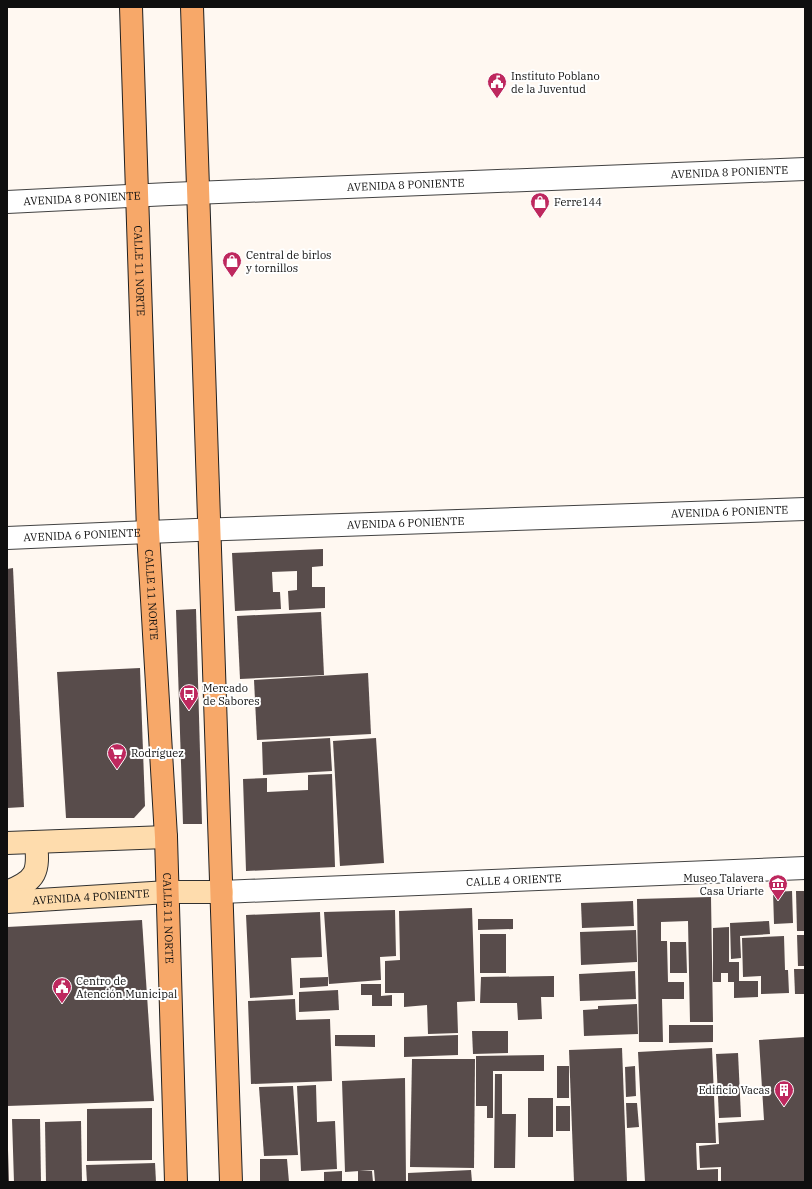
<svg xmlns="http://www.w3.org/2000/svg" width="812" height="1189" viewBox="0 0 812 1189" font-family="'IBM Plex Serif',serif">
	<rect width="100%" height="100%" fill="#fff8f1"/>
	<g fill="#584c4b">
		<polygon points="323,549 323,566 312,567 312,587 325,587 325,608 289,610 288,591 297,590 297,571 272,572 273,592 280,592 281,609 235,611 232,553"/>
		<polygon points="13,568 24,807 7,808 7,569"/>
		<polygon points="196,609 202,824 183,824 176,610"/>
		<polygon points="321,612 324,675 240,679 237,616"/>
		<polygon points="140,668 145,806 134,818 66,818 57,672"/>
		<polygon points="368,673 371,734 257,740 254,680"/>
		<polygon points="330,738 332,771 263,775 262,742"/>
		<polygon points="376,738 384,863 340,866 333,741"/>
		<polygon points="332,774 335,867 246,871 243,779 267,778 267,792 308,790 308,775"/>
		<polygon points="792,891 793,923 774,924 773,892"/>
		<polygon points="796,891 805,891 805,931 797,931"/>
		<polygon points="711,897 713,1022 690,1022 688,921 661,922 661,941 667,941 668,982 684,982 684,999 662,999 663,1042 639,1042 637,899"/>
		<polygon points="633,901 634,926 582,928 581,903"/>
		<polygon points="472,908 475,1001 457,1002 458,1033 428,1034 427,1005 404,1007 404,993 385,993 385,961 400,960 399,911"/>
		<polygon points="395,910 396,956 380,957 381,980 329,984 324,912"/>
		<polygon points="320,912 322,957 291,958 293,995 250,998 246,915"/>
		<polygon points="478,919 513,919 513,929 478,930"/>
		<polygon points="142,920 154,1101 7,1106 7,927"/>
		<polygon points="769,921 770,934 740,936 741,958 731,959 730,923"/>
		<polygon points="729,927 729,962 739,962 739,981 758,981 758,997 734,998 734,982 728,982 728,973 721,973 721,982 713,982 713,928"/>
		<polygon points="636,930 637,962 581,965 580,932"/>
		<rect x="480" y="934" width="26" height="39"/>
		<polygon points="797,935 805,935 805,966 798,966"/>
		<polygon points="784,936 785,970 788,970 789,993 761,994 761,976 743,977 742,938"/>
		<polygon points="670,942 686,942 687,973 670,973"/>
		<polygon points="794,969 805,969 805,994 795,994"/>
		<polygon points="635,971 636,999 580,1001 579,974"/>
		<polygon points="554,976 554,997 541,997 542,1019 518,1020 517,1003 480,1003 481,977"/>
		<polygon points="328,977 328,986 300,988 300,978"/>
		<polygon points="361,984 381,984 381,996 392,995 392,1006 372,1006 372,995 361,995"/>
		<polygon points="338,990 339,1010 299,1012 299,992"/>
		<polygon points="295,999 296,1020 330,1019 332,1081 251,1084 248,1001"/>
		<polygon points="637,1004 638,1034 584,1036 583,1010 598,1009 598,1006"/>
		<polygon points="669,1025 713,1025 713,1042 669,1043"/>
		<polygon points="472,1031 508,1031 508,1053 473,1054"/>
		<polygon points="335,1035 375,1035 375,1047 335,1046"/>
		<polygon points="458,1035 458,1055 404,1057 404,1037"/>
		<polygon points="805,1037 805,1182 721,1182 721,1167 700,1168 699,1146 719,1144 718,1123 764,1120 759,1040"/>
		<polygon points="622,1048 627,1182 574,1182 569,1050"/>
		<polygon points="712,1048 716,1143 696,1143 697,1170 718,1169 718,1182 645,1182 638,1052"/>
		<polygon points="738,1053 741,1117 719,1118 716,1054"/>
		<polygon points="544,1055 544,1071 493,1071 493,1118 487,1118 487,1106 476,1106 476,1056"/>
		<polygon points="412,1059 475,1059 474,1168 410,1167"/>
		<rect x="557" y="1066" width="12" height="32"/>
		<polygon points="635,1066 636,1096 626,1097 625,1067"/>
		<polygon points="495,1074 502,1074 502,1114 516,1114 515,1168 494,1168"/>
		<polygon points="405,1078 406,1182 375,1182 374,1170 345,1172 342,1081"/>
		<polygon points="316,1085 317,1122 335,1121 337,1169 301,1171 297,1086"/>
		<polygon points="293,1086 298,1155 264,1156 259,1087"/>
		<rect x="528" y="1098" width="25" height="39"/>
		<polygon points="626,1103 637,1103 639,1127 627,1128"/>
		<rect x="556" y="1106" width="14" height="25"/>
		<polygon points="152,1108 152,1160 87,1161 87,1109"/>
		<polygon points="12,1119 40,1119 41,1182 14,1182"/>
		<polygon points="81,1121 82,1182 46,1182 45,1122"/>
		<polygon points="7,1149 8,1149 9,1182 7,1182"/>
		<polygon points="260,1159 287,1159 289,1182 260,1182"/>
		<polygon points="155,1163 156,1182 87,1182 86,1165"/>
		<polygon points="471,1170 472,1182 408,1182 408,1173"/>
		<polygon points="342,1171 342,1182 324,1182 324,1172"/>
		<polygon points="358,1171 372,1171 373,1182 358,1182"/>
	</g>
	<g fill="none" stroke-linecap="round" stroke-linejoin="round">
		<g stroke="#424242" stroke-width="24">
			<g id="minor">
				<path id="s1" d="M7 202 169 194 805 169"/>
				<path id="s2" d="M7 538 196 530 805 509"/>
				<path id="s3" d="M222 892 805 868"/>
			</g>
		</g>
		<g stroke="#313131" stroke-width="24">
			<g id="secondary">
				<polyline points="7,843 166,837"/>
				<path d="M7 892C37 880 39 872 36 842"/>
				<path id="s4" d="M7 902 168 892H222"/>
			</g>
		</g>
		<g stroke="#202020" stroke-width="24">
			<g id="primary">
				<path id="s5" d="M131 7 148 532 166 837 176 1182"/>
				<polyline points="192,7 231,1182"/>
			</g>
		</g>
		<use href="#minor" stroke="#fff" stroke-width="22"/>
		<use href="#secondary" stroke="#fedcad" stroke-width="22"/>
		<use href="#primary" stroke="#f7a869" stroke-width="22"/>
	</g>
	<defs>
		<g id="civic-pin" transform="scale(1)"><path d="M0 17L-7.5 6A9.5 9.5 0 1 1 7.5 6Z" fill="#be285e" stroke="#fff"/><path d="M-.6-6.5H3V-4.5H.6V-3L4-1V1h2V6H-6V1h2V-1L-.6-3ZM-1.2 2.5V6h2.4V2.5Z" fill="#fff"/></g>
		<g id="shop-pin" transform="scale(1)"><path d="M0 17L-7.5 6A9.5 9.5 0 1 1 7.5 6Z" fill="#be285e" stroke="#fff"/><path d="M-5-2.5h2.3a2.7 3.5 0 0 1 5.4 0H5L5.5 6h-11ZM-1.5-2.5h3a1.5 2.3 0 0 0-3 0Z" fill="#fff"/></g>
		<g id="bus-pin" transform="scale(1)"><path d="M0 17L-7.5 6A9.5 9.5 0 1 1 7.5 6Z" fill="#be285e" stroke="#fff"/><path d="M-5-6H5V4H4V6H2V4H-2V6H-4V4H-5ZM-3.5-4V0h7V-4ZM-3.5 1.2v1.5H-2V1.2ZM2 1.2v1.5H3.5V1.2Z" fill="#fff"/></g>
		<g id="supermarket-pin" transform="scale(1)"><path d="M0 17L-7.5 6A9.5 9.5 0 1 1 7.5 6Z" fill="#be285e" stroke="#fff"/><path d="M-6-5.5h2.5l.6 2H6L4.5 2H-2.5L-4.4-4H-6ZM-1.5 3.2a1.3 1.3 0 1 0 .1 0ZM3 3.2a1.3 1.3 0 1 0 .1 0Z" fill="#fff"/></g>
		<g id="museum-pin" transform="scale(1)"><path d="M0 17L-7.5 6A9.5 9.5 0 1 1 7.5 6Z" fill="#be285e" stroke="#fff"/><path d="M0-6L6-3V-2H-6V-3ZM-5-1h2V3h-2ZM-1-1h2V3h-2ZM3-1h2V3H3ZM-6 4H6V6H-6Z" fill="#fff"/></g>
		<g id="building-pin" transform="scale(1)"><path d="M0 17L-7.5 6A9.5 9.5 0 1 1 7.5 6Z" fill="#be285e" stroke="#fff"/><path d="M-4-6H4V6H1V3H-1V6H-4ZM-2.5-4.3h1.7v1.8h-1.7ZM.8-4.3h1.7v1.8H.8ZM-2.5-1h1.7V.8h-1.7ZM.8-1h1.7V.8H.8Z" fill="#fff"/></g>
	</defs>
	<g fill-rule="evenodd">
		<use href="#civic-pin" x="497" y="82"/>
		<use href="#shop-pin" x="540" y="202"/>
		<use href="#shop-pin" x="232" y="261"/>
		<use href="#bus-pin" x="189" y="694"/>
		<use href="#supermarket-pin" x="117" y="753"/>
		<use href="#museum-pin" x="778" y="884"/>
		<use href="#civic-pin" x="62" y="987"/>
		<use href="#building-pin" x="784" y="1090"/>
	</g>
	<g text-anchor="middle" stroke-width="4" stroke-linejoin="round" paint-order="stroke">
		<g font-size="11" fill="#0f0f0f" stroke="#fff" text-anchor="start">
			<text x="511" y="80">Instituto Poblano<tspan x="511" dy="13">de la Juventud</tspan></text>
			<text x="554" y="206">Ferre144</text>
			<text x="246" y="259">Central de birlos<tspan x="246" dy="13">y tornillos</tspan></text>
			<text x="203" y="692">Mercado<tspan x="203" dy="13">de Sabores</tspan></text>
			<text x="131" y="757">Rodríguez</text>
			<text x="764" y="882" text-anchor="end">Museo Talavera<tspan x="764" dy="13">Casa Uriarte</tspan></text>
			<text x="76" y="985">Centro de<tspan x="76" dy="13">Atención Municipal</tspan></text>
			<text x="770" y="1094" text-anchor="end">Edificio Vacas</text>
		</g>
		<g font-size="11" fill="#0f0f0f" stroke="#fff">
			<text dy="4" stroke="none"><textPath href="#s1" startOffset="723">AVENIDA 8 PONIENTE</textPath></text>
			<text dy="4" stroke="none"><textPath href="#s1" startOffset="399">AVENIDA 8 PONIENTE</textPath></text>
			<text dy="4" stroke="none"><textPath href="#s1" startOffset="75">AVENIDA 8 PONIENTE</textPath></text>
			<text dy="4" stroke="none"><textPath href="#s5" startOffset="264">CALLE 11 NORTE</textPath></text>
			<text dy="4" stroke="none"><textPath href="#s2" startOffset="723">AVENIDA 6 PONIENTE</textPath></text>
			<text dy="4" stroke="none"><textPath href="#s2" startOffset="399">AVENIDA 6 PONIENTE</textPath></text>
			<text dy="4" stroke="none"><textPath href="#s2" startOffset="75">AVENIDA 6 PONIENTE</textPath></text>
			<text dy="4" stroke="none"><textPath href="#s5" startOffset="588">CALLE 11 NORTE</textPath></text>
			<text dy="4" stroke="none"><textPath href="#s3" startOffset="292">CALLE 4 ORIENTE</textPath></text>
			<text dy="4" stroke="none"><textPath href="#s4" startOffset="84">AVENIDA 4 PONIENTE</textPath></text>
			<text dy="4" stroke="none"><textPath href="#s5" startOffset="912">CALLE 11 NORTE</textPath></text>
		</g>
	</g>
	<rect width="812" height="1189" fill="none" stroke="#0f0f0f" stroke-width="16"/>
</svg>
